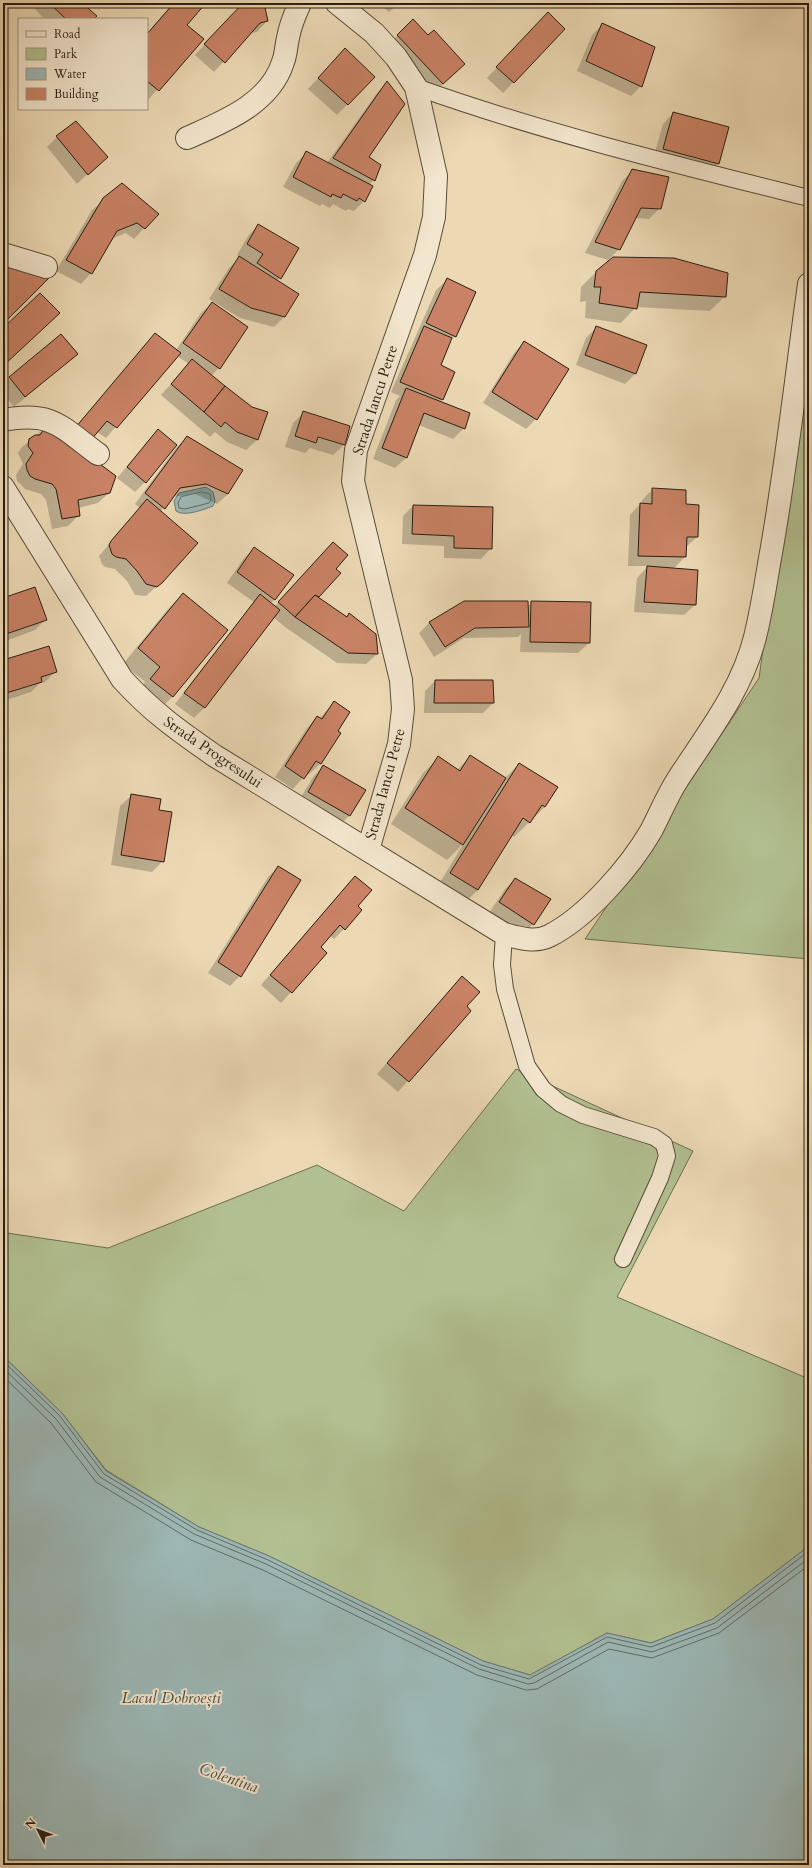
<svg xmlns="http://www.w3.org/2000/svg" width="812" height="1868" viewBox="0 0 812 1868" font-family="Cardo,serif">
	<rect width="100%" height="100%" fill="#ecd9b4"/>
	<filter id="stains"><feTurbulence type="fractalNoise" baseFrequency=".005" numOctaves="4"/><feColorMatrix values="0 0 0 0 .2 0 0 0 0 .09 0 0 0 0 .02 0 0 0 .5 -.17"/></filter>
	<radialGradient id="worn" r=".72"><stop offset=".6" stop-color="#630" stop-opacity="0"/><stop offset="1" stop-color="#630" stop-opacity=".3"/></radialGradient>
	<g fill="#b2c091" stroke="#6d6f52">
		<polygon points="809,322 809,959 585,939 759,678"/>
		<polygon points="516,1069 693,1151 617,1297 809,1379 809,1546 713,1619 651,1643 607,1633 530,1675 483,1661 269,1556 199,1527 106,1470 62,1413 3,1356 3,1227 7,1233 108,1248 317,1165 404,1211"/>
	</g>
	<g fill="#9cb8b6" stroke="#6e7a74">
		<path d="M206 487 213 492 215 501 213 506C203 510 184 517 176 511L174 501 179 493Z"/>
		<polygon points="3,1356 62,1413 106,1471 199,1527 269,1556 483,1661 530,1675 607,1633 651,1643 713,1619 809,1546 809,1865 3,1865"/>
	</g>
	<g fill="#0003">
		<polygon points="3,3 12,3 3,10"/>
		<polygon points="30,3 82,3 95,16 93,19 44,19"/>
		<polygon points="173,3 205,3 186,25 203,39 147,101 147,33"/>
		<polygon points="244,3 263,3 267,21 257,32 250,33 214,72 195,55"/>
		<polygon points="377,3 399,3 389,12"/>
		<polygon points="413,20 428,36 454,74 432,94 387,46"/>
		<polygon points="537,24 564,29 503,93 487,78"/>
		<polygon points="602,25 641,86 631,96 577,71 592,35"/>
		<polygon points="345,49 374,77 337,115 308,89"/>
		<polygon points="387,83 367,158 380,165 374,180 369,185 364,201 354,211 348,209 346,211 333,204 330,208 322,204 320,206 283,187 296,163 306,153 327,163 377,93"/>
		<polygon points="673,113 718,164 707,174 653,159 663,124"/>
		<polygon points="57,137 106,157 77,184 47,147"/>
		<polygon points="633,170 660,208 649,219 635,218 619,249 608,260 585,253 622,181"/>
		<polygon points="122,185 144,228 134,239 126,233 111,239 91,273 81,284 56,271 92,210"/>
		<polygon points="258,225 280,278 277,281 284,317 274,327 240,318 209,299 229,268 240,257 237,255 248,236"/>
		<polygon points="597,271 725,296 710,311 636,307 621,323 585,318 586,301 580,302 581,287"/>
		<polygon points="447,280 455,336 449,342 439,366 442,399 440,402 464,428 453,439 419,425 406,458 395,468 373,459 396,400 400,396 391,392 436,290"/>
		<polygon points="212,303 219,368 211,376 252,408 267,412 257,440 246,450 227,442 215,432 210,437 161,395 189,364 177,356 106,438 97,432 80,450 109,493 98,503 78,508 79,515 68,526 52,529 46,500 41,494 25,489 17,481 16,475 23,464 18,453 21,448 47,426 65,439 155,335 176,350 201,313"/>
		<polygon points="597,327 635,374 625,384 576,365 586,338"/>
		<polygon points="61,335 77,354 14,407 3,393 3,384"/>
		<polygon points="524,342 536,419 526,429 483,403 514,353"/>
		<polygon points="303,413 349,426 344,445 333,455 310,448 305,453 285,447 293,423"/>
		<polygon points="158,430 145,482 135,492 117,478"/>
		<polygon points="187,438 228,494 217,504 195,494 172,497 160,512 161,582 146,596 135,595 127,581 115,569 105,567 102,564 99,556 140,508 135,504 176,448"/>
		<polygon points="653,489 697,537 686,547 685,557 673,569 697,571 695,605 684,615 634,612 637,578 648,566 628,566 630,515 640,504 642,504 642,500"/>
		<polygon points="413,506 491,548 481,559 444,558 444,546 402,544 403,516"/>
		<polygon points="333,543 334,569 339,573 318,597 346,618 375,634 377,654 366,664 337,663 285,627 273,617 204,708 194,718 175,704 254,602 227,583 244,558 255,548 275,599 270,604 274,607"/>
		<polygon points="183,594 227,630 172,697 157,712 136,695 145,682 123,664 168,609"/>
		<polygon points="3,599 45,620 35,630 3,642"/>
		<polygon points="465,602 527,607 532,602 589,643 578,653 520,652 521,634 518,637 464,638 434,657 419,633 429,623"/>
		<polygon points="3,662 56,671 45,682 39,684 31,692 3,701"/>
		<polygon points="435,681 493,703 483,713 424,713 425,691"/>
		<polygon points="334,703 337,731 340,733 320,764 309,774 307,773 293,789 275,777 307,728 317,717 319,719"/>
		<polygon points="470,757 504,779 519,764 545,807 514,837 511,835 478,890 462,905 436,889 464,843 447,860 391,824 423,773 438,758 457,770"/>
		<polygon points="324,766 350,815 339,826 298,802 313,777"/>
		<polygon points="131,796 158,811 163,861 152,872 111,865 120,806"/>
		<polygon points="278,867 240,976 230,986 208,973 268,877"/>
		<polygon points="515,879 533,924 523,935 489,913 505,889"/>
		<polygon points="345,888 356,907 344,929 334,939 329,935 319,947 291,992 281,1003 261,985"/>
		<polygon points="452,988 470,1011 398,1092 377,1074"/>
	</g>
	<g fill="none" stroke-linecap="round" stroke-linejoin="round">
		<g stroke="#626b64" stroke-width="1">
			<polygon points="202,492 210,494 211,500 209,503 185,509 179,508 178,503 181,497"/>
			<polyline points="3,1361 59,1415 104,1474 197,1530 268,1560 481,1665 529,1679 607,1637 651,1647 715,1623 809,1551"/>
			<polyline points="3,1368 56,1419 100,1477 194,1534 266,1564 479,1669 528,1684 534,1683 608,1642 652,1652 717,1628 809,1558"/>
			<polyline points="3,1376 51,1423 96,1482 191,1540 263,1570 477,1675 526,1690 537,1689 609,1649 652,1658 719,1633 809,1565"/>
		</g>
	</g>
	<g fill="#c98265" stroke="#281e12">
		<polygon points="49,3 82,3 97,16 94,19 66,19"/>
		<polygon points="174,3 206,3 187,25 204,39 159,91 147,81 147,34"/>
		<polygon points="243,3 264,3 268,21 260,23 225,63 204,44"/>
		<polygon points="548,12 565,29 514,83 496,67"/>
		<polygon points="413,19 428,35 434,30 465,64 443,84 397,35"/>
		<polygon points="602,23 655,47 642,87 586,61"/>
		<polygon points="345,48 375,77 348,105 318,78"/>
		<polygon points="387,81 405,104 369,157 381,165 375,181 333,158"/>
		<polygon points="673,112 729,127 719,164 663,149"/>
		<polygon points="76,121 108,157 88,175 56,136"/>
		<polygon points="306,151 373,186 365,202 359,198 357,201 343,194 341,198 332,194 331,197 293,177"/>
		<polygon points="632,169 669,177 661,209 641,208 620,250 595,242"/>
		<polygon points="122,183 159,214 145,229 137,223 117,231 92,274 66,260 103,198"/>
		<polygon points="258,224 299,248 281,279 257,263 263,254 247,244"/>
		<polygon points="239,256 299,294 285,317 251,308 219,289"/>
		<polygon points="613,257 674,258 728,273 726,297 640,292 637,309 599,303 601,287 594,287 596,271"/>
		<polygon points="3,262 50,277 3,324"/>
		<polygon points="447,278 476,292 456,337 426,323"/>
		<polygon points="40,293 60,313 3,366 3,328"/>
		<polygon points="212,302 248,327 220,369 183,343"/>
		<polygon points="424,326 452,338 441,365 455,372 443,400 400,382"/>
		<polygon points="596,326 647,345 636,374 585,355"/>
		<polygon points="155,333 181,353 117,428 107,421 91,440 75,428"/>
		<polygon points="61,334 78,354 25,397 9,377"/>
		<polygon points="524,341 569,369 537,420 492,392"/>
		<polygon points="192,359 225,386 204,412 171,384"/>
		<polygon points="225,386 252,407 268,412 258,440 237,432 225,422 221,427 204,412"/>
		<polygon points="406,388 470,413 465,429 424,413 407,458 382,448"/>
		<polygon points="303,411 350,426 345,445 318,437 316,443 295,436"/>
		<polygon points="47,425 116,476 110,493 78,500 80,516 62,519 56,489 52,484 35,479 30,476 27,470 26,464 33,453 28,446 29,439 35,435 40,435"/>
		<polygon points="158,429 177,445 146,483 127,467"/>
		<polygon points="187,436 243,470 228,494 206,484 180,488 165,509 145,493"/>
		<polygon points="652,488 686,490 686,504 699,505 698,537 687,537 686,557 638,556 640,503 652,504"/>
		<polygon points="147,499 198,543 162,583 157,587 146,584 137,571 126,559 116,557 112,554 109,545 111,541"/>
		<polygon points="413,505 493,507 492,549 454,548 454,536 412,534"/>
		<polygon points="333,542 348,555 336,569 341,573 319,597 315,595 295,617 278,602"/>
		<polygon points="254,547 294,575 275,600 237,572"/>
		<polygon points="647,566 698,570 696,605 644,602"/>
		<polygon points="35,587 47,620 3,635 3,598"/>
		<polygon points="183,593 228,630 173,697 150,679 160,667 138,648"/>
		<polygon points="260,594 280,610 205,708 184,693"/>
		<polygon points="315,595 347,617 349,613 376,634 378,654 348,653 295,617"/>
		<polygon points="464,601 528,601 529,627 475,628 445,647 429,622"/>
		<polygon points="531,601 591,602 590,643 530,642"/>
		<polygon points="49,646 57,672 41,677 42,682 3,694 3,660"/>
		<polygon points="435,680 493,680 494,703 434,703"/>
		<polygon points="334,701 350,712 338,731 341,733 321,764 316,761 304,779 285,766 317,716 322,719"/>
		<polygon points="470,755 506,778 463,845 405,808 438,756 460,771"/>
		<polygon points="519,763 558,787 545,807 542,805 530,823 523,818 478,890 450,873"/>
		<polygon points="323,765 366,790 350,816 308,792"/>
		<polygon points="131,794 161,799 159,810 172,812 164,862 121,855"/>
		<polygon points="278,866 301,880 241,977 218,962"/>
		<polygon points="355,876 372,890 358,906 362,910 345,930 340,925 321,947 327,953 292,993 270,975"/>
		<polygon points="515,878 551,899 534,925 499,902"/>
		<polygon points="462,976 480,992 467,1006 471,1011 409,1082 387,1063"/>
	</g>
	<g fill="none" stroke-linecap="round" stroke-linejoin="round">
		<g stroke="#594d3a" stroke-width="18">
			<g id="lane">
				<path d="M416 87C545 133 677 165 809 198"/>
				<polyline points="504,934 502,965 505,989 527,1066 543,1089 561,1104 583,1115 654,1137 664,1144 667,1156 660,1178 623,1259"/>
			</g>
		</g>
		<g stroke="#594d3a" stroke-width="24">
			<g id="street">
				<polyline points="337,3 374,33 396,57 416,87 436,176 434,217 425,255 356,450 353,481 401,680 403,709 399,744 368,850"/>
				<path d="M187 138C223 122 270 104 283 62 286 55 286 46 288 38 290 26 295 14 300 3"/>
				<polyline points="3,254 46,267"/>
				<path d="M3 420C52 411 60 426 98 454"/>
				<path d="M3 487 122 679C152 712 179 731 215 756L504 934C519 938 535 943 549 936 587 917 630 867 651 831 660 814 667 796 678 779 707 734 742 690 755 637 761 613 765 588 769 564 786 471 796 377 809 284"/>
			</g>
		</g>
		<use href="#lane" stroke="#f3e6ce" stroke-width="16"/>
		<use href="#street" stroke="#f3e6ce" stroke-width="22"/>
	</g>
	<g text-anchor="middle" stroke-width="4" stroke-linejoin="round" paint-order="stroke">
		<g font-size="15" fill="#281e12" stroke="#f3e6ce">
			<text transform="translate(375 400) rotate(-72)" y="5">Strada Iancu Petre</text>
			<text transform="translate(213 752) rotate(34)" y="5">Strada Progresului</text>
			<text transform="translate(385 784) rotate(-75)" y="5">Strada Iancu Petre</text>
		</g>
		<g font-size="16" font-style="italic" fill="#4b4c43" stroke="#f3e6ce">
			<text x="171" y="1703">Lacul Dobroești</text>
			<text transform="translate(229 1777) rotate(19)" y="6">Colentina</text>
		</g>
	</g>
	<rect width="812" height="1868" fill="none" stroke="#ecd9b4" stroke-width="16"/>
	<rect x="4" y="4" width="804" height="1860" fill="none" stroke="#281e12" stroke-width="2"/>
	<rect x="8" y="8" width="796" height="1852" fill="none" stroke="#281e12"/>
	<rect x="18" y="18" width="130" height="92" fill="#f3e6ce" stroke="#a29683"/>
	<rect x="26" y="31" width="20" height="6" fill="#f3e6ce" stroke="#a29683"/>
	<text x="54" y="38" font-size="12" fill="#281e12">Road</text>
	<rect x="26" y="48" width="20" height="12" fill="#b2c091" stroke="#a29683"/>
	<text x="54" y="58" font-size="12" fill="#281e12">Park</text>
	<rect x="26" y="68" width="20" height="12" fill="#9cb8b6" stroke="#a29683"/>
	<text x="54" y="78" font-size="12" fill="#281e12">Water</text>
	<rect x="26" y="88" width="20" height="12" fill="#c98265" stroke="#a29683"/>
	<text x="54" y="98" font-size="12" fill="#281e12">Building</text>
	<g transform="translate(38 1830) rotate(312)" stroke="#f3e6ce" stroke-width="3" paint-order="stroke">
	<path d="M0-3L7 15L0 10L-7 15Z" fill="#281e12"/>
	<text y="-6" font-size="11" font-weight="bold" text-anchor="middle" fill="#281e12">N</text>
	</g>
	<rect width="100%" height="100%" filter="url(#stains)"/>
	<rect width="100%" height="100%" fill="url(#worn)"/>
</svg>
